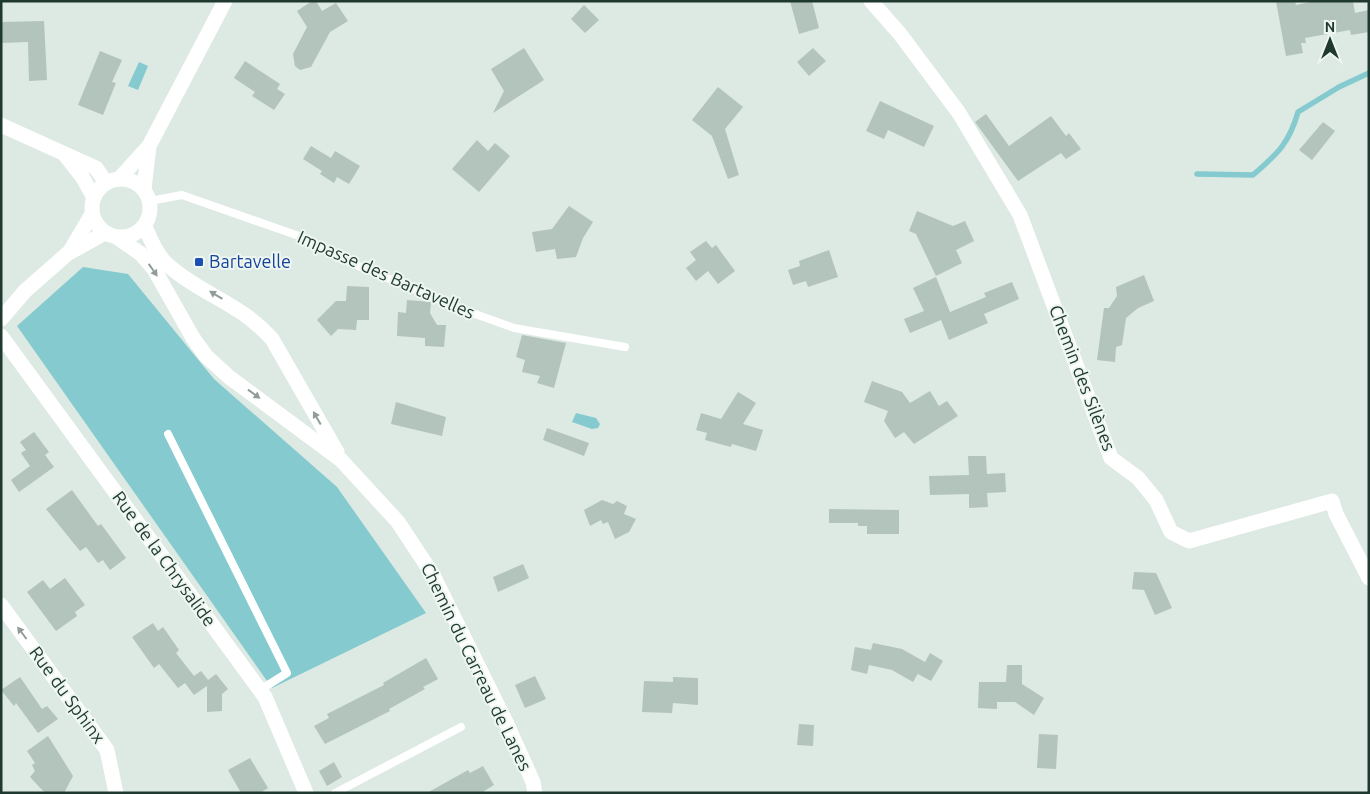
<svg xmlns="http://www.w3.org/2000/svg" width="1370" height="794" viewBox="0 0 1370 794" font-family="Ubuntu,sans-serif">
	<rect width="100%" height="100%" fill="#dde9e3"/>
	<g fill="#84cacf">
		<polygon points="139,62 148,66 138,90 128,86"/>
		<polygon points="83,267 128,274 214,379 337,487 426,613 272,688 17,326"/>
		<polygon points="576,413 596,418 600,424 598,428 592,429 572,422"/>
	</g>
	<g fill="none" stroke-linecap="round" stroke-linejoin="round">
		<path stroke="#84cacf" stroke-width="5.5" d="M1197 174 1253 175C1277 154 1289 144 1298 112L1339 87 1369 73"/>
	</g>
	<g fill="#b3c4bc">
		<polygon points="312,1 316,1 322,11 336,3 348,21 330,32 311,67 300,70 295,66 293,54 307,27 297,11"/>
		<polygon points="790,1 812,1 819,28 799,34"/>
		<polygon points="1276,1 1295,1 1296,5 1315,1 1353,1 1355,13 1369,10 1369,32 1351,35 1350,30 1305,38 1306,43 1301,43 1303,53 1286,56"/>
		<polygon points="584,5 599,20 585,33 571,19"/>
		<polygon points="44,21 47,80 29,81 28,42 1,43 1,22"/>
		<polygon points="524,48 544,80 493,113 504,91 491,69"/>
		<polygon points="813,48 826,61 809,76 797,62"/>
		<polygon points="100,51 122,60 112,82 116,83 103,115 78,105"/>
		<polygon points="245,61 280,84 277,89 285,94 274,110 252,96 255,92 234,78"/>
		<polygon points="718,87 743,107 725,129 739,175 728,179 712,136 692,120"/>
		<polygon points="880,101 934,126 924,147 888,130 884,139 866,131"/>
		<polygon points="986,114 1009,146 1051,116 1066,136 1069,133 1081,149 1066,159 1061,153 1018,181 975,122"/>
		<polygon points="1323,122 1335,131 1312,160 1299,150"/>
		<polygon points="477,140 488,151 495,143 510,156 479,192 452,169"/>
		<polygon points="311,146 331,158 335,151 360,166 349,184 337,177 334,183 320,174 322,171 303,159"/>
		<polygon points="569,206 593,222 583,238 576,257 557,259 555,249 536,252 532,232 552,229"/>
		<polygon points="917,211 953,226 965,221 974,241 956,250 962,263 936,276 916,234 909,231"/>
		<polygon points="706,241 712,248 716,245 735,271 718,284 708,271 696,281 686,268 696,260 690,252"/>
		<polygon points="829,250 838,277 808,287 806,281 793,285 788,270 800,266 799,261"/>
		<polygon points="1144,275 1154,301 1138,308 1126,318 1122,345 1116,347 1115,362 1097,360 1104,308 1109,308 1117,296 1116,287"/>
		<polygon points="936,277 950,312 986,297 984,293 1012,282 1019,299 984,314 988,323 949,340 941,320 910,333 904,319 924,311 913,288"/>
		<polygon points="347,286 369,287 369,320 357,320 356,330 338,329 331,336 317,320 336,301 346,301"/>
		<polygon points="407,300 431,302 430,313 437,325 446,325 444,347 425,346 425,338 397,336 398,312 406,313"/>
		<polygon points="522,335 566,343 554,388 537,383 540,376 522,372 525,360 516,357"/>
		<polygon points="872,381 902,392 910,403 930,391 939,406 947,401 958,416 914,444 904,432 895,438 884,421 888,411 864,402"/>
		<polygon points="738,392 756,403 743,424 763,430 756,451 732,444 731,447 705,440 707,433 696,430 701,413 721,419"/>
		<polygon points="396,402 446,417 442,436 391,424"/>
		<polygon points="547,428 589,443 584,456 543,440"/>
		<polygon points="34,432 49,452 45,455 54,467 19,492 11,480 30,466 21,453 26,450 20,442"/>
		<polygon points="968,456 986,456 987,474 1005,473 1006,492 987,493 988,507 969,508 969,494 930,495 929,476 969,475"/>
		<polygon points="72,490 98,526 101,524 126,558 110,570 103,560 98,563 86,547 80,551 46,509"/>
		<polygon points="602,500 613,504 617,501 627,506 624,514 636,519 629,532 615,539 608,522 603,524 601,520 590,526 584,510"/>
		<polygon points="829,509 899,510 899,534 867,534 867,526 858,526 858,523 829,523"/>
		<polygon points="523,564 529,578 498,592 493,577"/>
		<polygon points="1134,572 1156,573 1172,608 1155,615 1144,590 1132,589"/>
		<polygon points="65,578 85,605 75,612 77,616 56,631 27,592 43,580 50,589"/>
		<polygon points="153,623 158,631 163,627 179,650 176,653 194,676 201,671 208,680 216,674 228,689 222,694 222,711 207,712 207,686 194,695 185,683 178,688 159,664 154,668 132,637"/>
		<polygon points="873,643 902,649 925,662 930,653 943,661 931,681 918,674 920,670 913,682 892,670 869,665 867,674 851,670 855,647 871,650"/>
		<polygon points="426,658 438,679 423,687 425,689 389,709 390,711 325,744 314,726 329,718 327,714 384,685 383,683"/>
		<polygon points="1007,665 1022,665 1022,684 1044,698 1034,715 1015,702 997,702 997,709 978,708 979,682 1006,682"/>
		<polygon points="535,676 546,699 525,708 515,685"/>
		<polygon points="20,677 42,709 47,706 58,719 38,733 16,703 14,706 1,690"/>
		<polygon points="673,677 698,678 698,705 673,703 672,713 642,712 644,681 673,682"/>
		<polygon points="799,724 814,725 813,746 797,745"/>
		<polygon points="1039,734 1058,735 1056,769 1037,768"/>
		<polygon points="48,736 73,776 64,793 45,793 30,777 35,771 32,765 35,763 27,751"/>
		<polygon points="250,758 268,788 260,793 241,793 228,770"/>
		<polygon points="334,762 342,777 327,786 319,771"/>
		<polygon points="483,766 494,785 481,793 427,793 468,770 470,773"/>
	</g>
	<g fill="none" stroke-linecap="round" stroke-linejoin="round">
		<g stroke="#fff" stroke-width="8">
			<polyline points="150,201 182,195 299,236 351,263 464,310 514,328 625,347"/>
			<polyline points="168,434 287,673 260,690"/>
			<polyline points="335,793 461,727"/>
		</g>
		<g stroke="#fff" stroke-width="15">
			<polyline points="871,1 900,34 959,113 1020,215 1111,458 1138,478 1156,500 1171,532 1189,541 1332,501 1336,514 1369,578"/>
			<polyline points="1,125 96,168 106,183"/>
			<polyline points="65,155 83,178 94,198"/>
			<circle cx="121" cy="208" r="29"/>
			<polyline points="119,179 149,146 225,1"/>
			<polyline points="144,189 149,146"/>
			<path d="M145 227C151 240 157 256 169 266 202 295 240 303 272 339L337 452"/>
			<polyline points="118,238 141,254 154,269 193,338 206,356 229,377 341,460 398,522 433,575 506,722 533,782 535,793"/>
			<polyline points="70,251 92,214"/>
			<polyline points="1,319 25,291 67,254 105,233"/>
			<polyline points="1,336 265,697 306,793"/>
			<polyline points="1,605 107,750 116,793"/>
		</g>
	</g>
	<defs><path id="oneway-solid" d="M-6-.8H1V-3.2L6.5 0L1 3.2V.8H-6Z" transform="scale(1.25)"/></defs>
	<g fill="#8f9c98">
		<use href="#oneway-solid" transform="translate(153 270) rotate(55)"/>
		<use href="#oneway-solid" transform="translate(216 295) rotate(-149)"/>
		<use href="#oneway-solid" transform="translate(254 394) rotate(36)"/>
		<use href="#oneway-solid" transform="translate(317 418) rotate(-120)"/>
		<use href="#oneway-solid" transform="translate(22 633) rotate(-127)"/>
	</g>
	<rect fill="#1a4fb4" stroke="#eef6f1" stroke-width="2" x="194" y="257" width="10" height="10" rx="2.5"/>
	<g text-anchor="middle" stroke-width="4" stroke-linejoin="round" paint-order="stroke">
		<g font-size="18" fill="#164399" stroke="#eef6f1" text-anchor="start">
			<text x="209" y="268">Bartavelle</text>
		</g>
		<g font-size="18" fill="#1f3930" stroke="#eef6f1">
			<text transform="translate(386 275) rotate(24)" y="6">Impasse des Bartavelles</text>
			<text transform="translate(1082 378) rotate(69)" y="6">Chemin des Silènes</text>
			<text transform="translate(164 559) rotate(54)" y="6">Rue de la Chrysalide</text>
			<text transform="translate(476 667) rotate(64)" y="6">Chemin du Carreau de Lanes</text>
			<text transform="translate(67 695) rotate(54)" y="6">Rue du Sphinx</text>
		</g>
	</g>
	<rect width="1370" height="794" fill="none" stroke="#1f3930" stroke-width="5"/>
	<g transform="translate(1330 40)" stroke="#eef6f1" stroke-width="4" paint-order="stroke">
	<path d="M0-4L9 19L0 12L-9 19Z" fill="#1f3930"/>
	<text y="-8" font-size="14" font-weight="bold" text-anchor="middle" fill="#1f3930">N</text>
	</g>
</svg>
